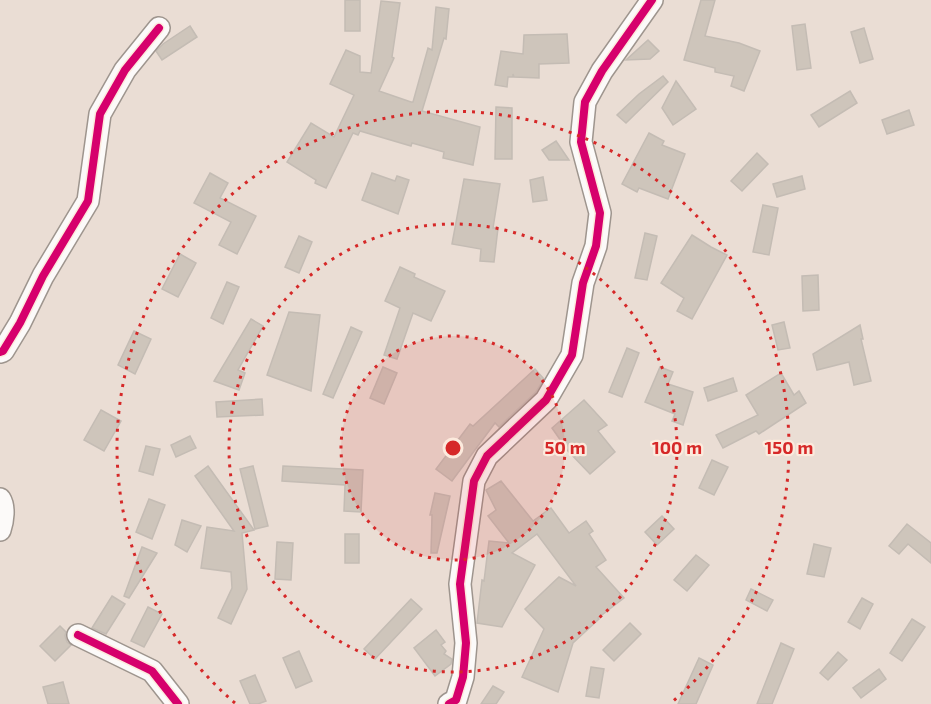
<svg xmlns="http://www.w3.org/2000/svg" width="931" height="704" viewBox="0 0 931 704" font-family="'Exo 2',sans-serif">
	<rect width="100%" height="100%" fill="#eaddd4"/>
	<g fill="#cec5bb" stroke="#c4bcb4" stroke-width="1.5">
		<rect x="345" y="0" width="15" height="31"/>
		<polygon points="701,0 715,0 705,36 739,43 760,51 744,91 731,86 734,76 715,72 715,68 684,60"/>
		<polygon points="381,1 400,3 392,57 394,58 379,91 411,102 413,102 428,48 432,50 436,7 449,9 446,39 444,38 422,111 480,127 473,165 443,158 444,152 412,143 411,146 360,131 358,135 353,133 326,188 315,183 316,180 287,162 311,123 334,137 354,95 330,84 346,50 360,56 360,72 371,73"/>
		<polygon points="805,24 811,68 797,70 792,26"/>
		<polygon points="190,26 197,37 162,60 156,51 163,44"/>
		<polygon points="864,28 873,59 860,63 851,32"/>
		<polygon points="567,34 569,63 539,64 539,78 514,77 513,74 513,77 508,77 507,87 495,85 501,51 523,54 524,35"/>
		<polygon points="648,40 659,51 650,59 626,60"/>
		<polygon points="663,76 668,82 626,123 617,115 639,94"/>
		<polygon points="676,81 696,109 673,125 662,108"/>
		<polygon points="850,91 857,103 819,127 811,115"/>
		<polygon points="496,107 512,108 512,159 495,159"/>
		<polygon points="909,110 914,125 887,134 882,120"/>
		<polygon points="649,133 664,141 662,145 685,154 668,199 639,188 637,192 622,184"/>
		<polygon points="556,141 569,160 549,160 542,150"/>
		<polygon points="757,153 768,164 742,191 731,181"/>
		<polygon points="210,173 228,183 220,198 256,216 237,254 219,245 231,222 194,203"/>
		<polygon points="372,173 395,181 397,176 409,180 398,214 362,200"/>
		<polygon points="802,176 805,189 777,197 773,184"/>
		<polygon points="543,177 547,200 533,202 530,180"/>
		<polygon points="464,179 500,184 493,228 498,228 494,262 480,261 481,249 452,244"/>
		<polygon points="763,205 778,208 769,255 753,252"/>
		<polygon points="645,233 657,236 647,280 635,278"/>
		<polygon points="692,235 711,247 727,255 692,319 677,311 684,298 661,283"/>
		<polygon points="299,236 312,242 299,273 285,267"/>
		<polygon points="180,254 196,263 178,297 162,289"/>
		<polygon points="400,267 415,274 414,277 445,291 431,321 413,313 397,359 384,355 400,308 385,301"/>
		<polygon points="818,275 819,310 803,311 802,276"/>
		<polygon points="227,282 239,287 223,324 211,318"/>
		<polygon points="289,312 320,315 311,391 267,375"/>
		<polygon points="251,319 263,326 238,370 245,373 239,390 214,381"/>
		<polygon points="784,322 790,348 778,350 772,325"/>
		<polygon points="860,325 863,339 861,339 871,381 854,385 849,362 817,370 813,354"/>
		<polygon points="351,327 362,332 333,398 323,394"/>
		<polygon points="134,331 151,339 135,374 118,365"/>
		<polygon points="627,348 639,353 622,397 609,392"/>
		<polygon points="383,367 397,373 384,404 370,398"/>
		<polygon points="660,367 673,372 668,384 693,392 683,425 672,421 675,414 645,402"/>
		<polygon points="535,369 544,379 536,392 499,427 495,423 452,481 436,469 470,424 473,426"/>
		<polygon points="781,373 794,395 799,391 806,403 759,434 756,431 723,448 716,435 758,415 746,395"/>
		<polygon points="733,378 737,391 708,401 704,388"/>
		<polygon points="262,399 263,415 217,417 216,402"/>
		<polygon points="584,400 607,425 598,431 615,452 590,474 568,451 552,428"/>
		<polygon points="101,410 121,421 104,451 84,440"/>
		<polygon points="190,436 196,448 176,457 171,445"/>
		<polygon points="146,446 160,449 153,475 139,471"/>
		<polygon points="712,460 728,467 714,495 699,488"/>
		<polygon points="208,466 254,530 242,533 247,589 231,624 218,618 232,588 231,572 201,568 207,527 234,531 195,476"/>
		<polygon points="253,466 268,526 255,529 240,469"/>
		<polygon points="283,466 363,470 361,512 344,511 345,485 282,481"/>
		<polygon points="501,481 533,521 551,508 569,533 586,521 593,531 589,534 606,560 596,567 624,598 598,618 599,619 573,643 558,692 522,677 544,629 525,609 559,577 576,586 537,534 512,553 535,565 502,627 477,623 482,580 484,581 489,541 509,543 488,516 496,510 486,490"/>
		<polygon points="435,493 450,496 437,553 431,553 432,515 430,515"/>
		<polygon points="149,499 165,505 152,539 136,532"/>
		<polygon points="662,516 674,529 657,545 645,532"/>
		<polygon points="182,520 201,526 187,552 175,545"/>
		<polygon points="907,524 931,543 931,563 908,544 899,554 889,546"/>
		<rect x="345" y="534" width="14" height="29"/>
		<polygon points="277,542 293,543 291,580 275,579"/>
		<polygon points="814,544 831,548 824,577 807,574"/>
		<polygon points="142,547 157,553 129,598 124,596"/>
		<polygon points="696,555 709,565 687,591 674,580"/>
		<polygon points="751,589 773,600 767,611 746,600"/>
		<polygon points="112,596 125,604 106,634 92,628"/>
		<polygon points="862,598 873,604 860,629 848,622"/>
		<polygon points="411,599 422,609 375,659 364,649"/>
		<polygon points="148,607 162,614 144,647 131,641"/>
		<polygon points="912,619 925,627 902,661 890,653"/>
		<polygon points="630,623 641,634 614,661 603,650"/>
		<polygon points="60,626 66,632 65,636 67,642 71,645 55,661 40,646"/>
		<polygon points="436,630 445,642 441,645 446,651 444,654 452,659 451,664 435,676 414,648"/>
		<polygon points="781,643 794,649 772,704 757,704"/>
		<polygon points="299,651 312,681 296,688 283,658"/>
		<polygon points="838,652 847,660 828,680 820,673"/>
		<polygon points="699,658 713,665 696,704 678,704"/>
		<polygon points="591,667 604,669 599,698 586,696"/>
		<polygon points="879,669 886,679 861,698 853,688"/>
		<polygon points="255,675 266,701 258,704 250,704 240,681"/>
		<polygon points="63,682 69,704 48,704 43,687"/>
		<polygon points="493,686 504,692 496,704 481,704"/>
	</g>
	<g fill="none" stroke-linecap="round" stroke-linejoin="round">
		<g stroke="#9e958e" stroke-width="24">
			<g id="minor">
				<polyline points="0,352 3,351 20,323 43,276 88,201 100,114 125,70 159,28"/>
				<path d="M0 499C5 507 3 521 0 530"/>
				<polyline points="78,635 152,671 178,704"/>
				<polyline points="449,704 456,700 463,677 466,643 460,584 474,481 487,456 546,400 572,355 583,283 596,246 600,213 581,142 585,102 602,71 652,0"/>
			</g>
		</g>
		<use href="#minor" stroke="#fcfaf9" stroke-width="21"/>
		<g stroke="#fceadd" stroke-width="11">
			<g id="cycleway">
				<polyline points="0,352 3,351 20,323 43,276 88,201 100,114 125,70 159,28"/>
				<polyline points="78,635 152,671 178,704"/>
				<polyline points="449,704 456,700 463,677 466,643 460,584 474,481 487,456 546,400 572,355 583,283 596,246 600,213 581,142 585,102 602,71 652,0"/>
			</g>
		</g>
		<use href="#cycleway" stroke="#d6006c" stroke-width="8"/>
	</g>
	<circle cx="453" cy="448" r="112" fill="#d62828" fill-opacity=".12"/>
	<g fill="none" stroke="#d62828" stroke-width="3" stroke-dasharray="3 6">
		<circle cx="453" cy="448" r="112"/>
		<circle cx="453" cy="448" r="224"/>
		<path d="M235 703A336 336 0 1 1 671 703"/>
	</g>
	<circle cx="453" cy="448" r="9" fill="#d62828" stroke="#fceadd" stroke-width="3"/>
	<g font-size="18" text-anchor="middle" font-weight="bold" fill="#d62828" stroke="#fceadd" stroke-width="4.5" stroke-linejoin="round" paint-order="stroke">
		<text x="565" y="454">50 m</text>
		<text x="677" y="454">100 m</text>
		<text x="789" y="454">150 m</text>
	</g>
</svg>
